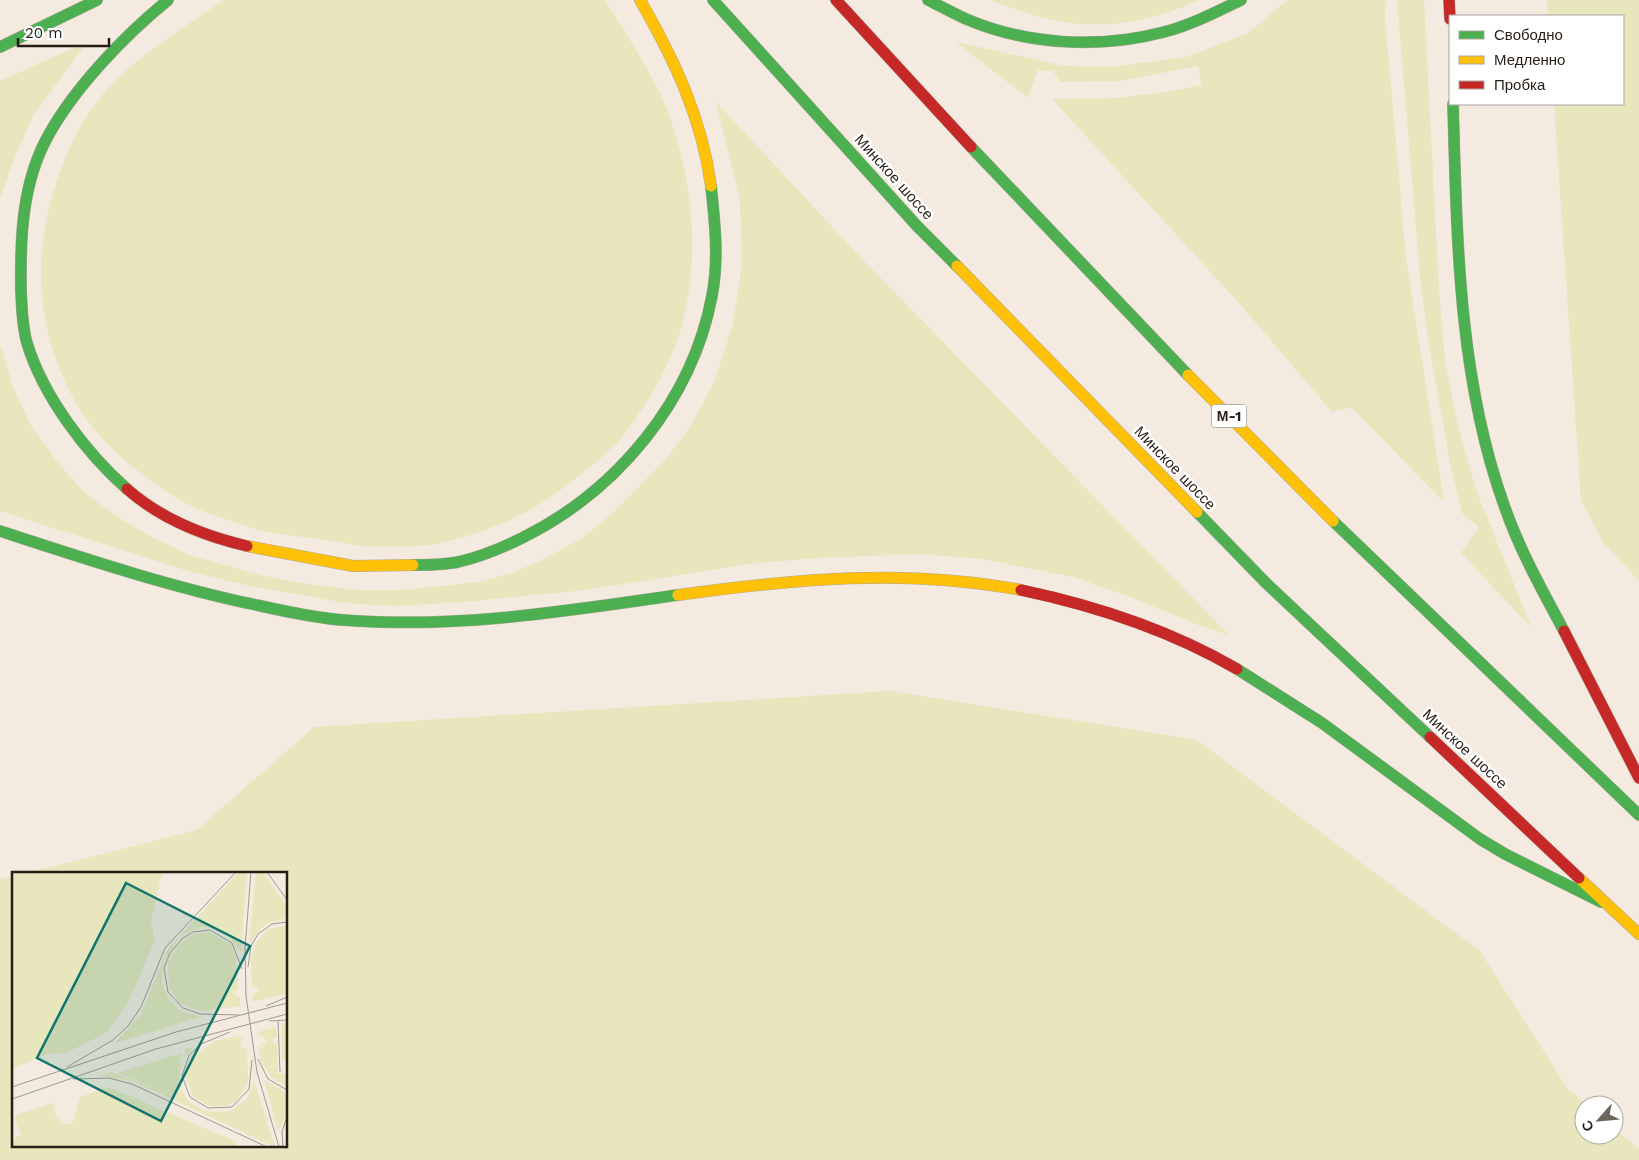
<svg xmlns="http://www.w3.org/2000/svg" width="1639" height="1160" viewBox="0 0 1639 1160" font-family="'Work Sans',sans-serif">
	<rect width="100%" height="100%" fill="#f5eadf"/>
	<g fill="#e7e6bc">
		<path d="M224 0H604C615 15 624 30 634 47 643 62 653 79 661 95 692 165 702 255 681 328 672 363 643 412 620 439 610 451 597 461 585 471 545 504 510 524 460 538 452 540 445 542 437 544 418 546 392 548 373 547 358 546 342 542 326 540 305 537 284 535 263 531 243 526 222 518 203 511 183 503 165 491 148 479 123 460 98 438 81 411 44 353 32 280 48 213 59 166 77 122 110 86 143 52 185 27 224 0Z"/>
		<path d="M990 0H1198C1183 8 1168 13 1151 17 1091 33 1047 22 990 0Z"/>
		<polygon points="1288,0 1387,0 1386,1 1385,17 1406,258 1444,502 1351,407 1332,412 1238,302 1052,99 1118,98 1166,92 1202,85 1198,66 1119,81 1060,82 1053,71 1038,70 1028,98 956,42 1065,66 1112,67 1187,57 1248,33"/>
		<polygon points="1397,0 1424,0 1439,290 1445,362 1458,426 1476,490 1531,627 1461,553 1479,527 1462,513 1450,463 1430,351 1421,288"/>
		<polygon points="1547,0 1639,0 1639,581 1603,542 1581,500 1554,104 1623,104 1623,16 1548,16"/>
		<polygon points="87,42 34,114 16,154 0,198 0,81"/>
		<polygon points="716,102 863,260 1229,635 1198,625 1133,598 1074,577 982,559 917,554 818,558 748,564 586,590 463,602 395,606 345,603 246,585 191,572 0,511 0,344 13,387 31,426 58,463 85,493 121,519 152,537 189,555 264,576 313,585 360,590 403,590 479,582 512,573 542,560 581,539 613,513 665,460 689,429 715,381 733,323 742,264 740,200"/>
		<polygon points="890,691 1197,740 1480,951 1567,1088 1587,1105 1584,1105 1584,1135 1614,1135 1614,1128 1639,1149 1639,1160 0,1160 0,879 14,876 14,1146 286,1146 286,874 23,874 197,830 314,727"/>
	</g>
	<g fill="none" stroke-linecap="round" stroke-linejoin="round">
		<g stroke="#aea59c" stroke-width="12">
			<g id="fast">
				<polyline points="713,0 917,226 957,266"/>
				<path d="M928 0C940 6 953 13 966 19 1027 45 1099 49 1164 32 1191 25 1216 12 1241 0"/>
				<polyline points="0,47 97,0"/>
				<path d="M1453 104C1457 238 1458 377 1504 505 1519 549 1542 590 1564 631"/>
				<polyline points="971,147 1188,375"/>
				<path d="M127 489C86 453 43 396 27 343 22 326 22 309 21 291 20 238 22 183 48 136 75 87 125 35 168 0"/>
				<polyline points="1197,512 1266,583 1430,737"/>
				<polyline points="1333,521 1639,815"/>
				<path d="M0 531C86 559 173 588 261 606 288 612 316 618 343 620 456 629 567 611 678 595"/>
				<path d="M413 565C428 565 443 565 458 562 480 557 502 548 522 538 617 491 692 401 712 296 719 259 715 223 711 186"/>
				<polyline points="1237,669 1322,723 1480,839 1505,854 1601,902"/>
			</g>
		</g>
		<g stroke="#aea59c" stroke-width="12">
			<g id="slow">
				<path d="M640 0C674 59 702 118 711 186"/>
				<polyline points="957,266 1197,512"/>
				<polyline points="1188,375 1333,521"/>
				<polyline points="247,546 353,566 413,565"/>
				<path d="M678 595C794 579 905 568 1021 590"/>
				<polyline points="1579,878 1639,934"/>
			</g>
		</g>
		<g stroke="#aea59c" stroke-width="12">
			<g id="jam">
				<polyline points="836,0 971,147"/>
				<polyline points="1449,0 1450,19"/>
				<path d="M127 489C161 519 204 536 247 546"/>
				<path d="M1021 590C1097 606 1170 630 1237 669"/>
				<polyline points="1564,631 1639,778"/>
				<polyline points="1430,737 1579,878"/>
			</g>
		</g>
		<use href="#fast" stroke="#4caf50" stroke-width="11"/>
		<use href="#slow" stroke="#ffc107" stroke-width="11"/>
		<use href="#jam" stroke="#c62828" stroke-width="11"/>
	</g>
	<g text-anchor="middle" stroke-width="5" stroke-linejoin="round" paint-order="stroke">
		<rect fill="#fff" stroke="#67625b" stroke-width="1" x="1211.5" y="404.5" width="35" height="23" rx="4"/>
		<g font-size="14" font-weight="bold" fill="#261e15">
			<text x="1229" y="421">М-1</text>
		</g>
		<g font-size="15" fill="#261e15" stroke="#fff">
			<text transform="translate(894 177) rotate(48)" y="5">Минское шоссе</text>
			<text transform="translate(1175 468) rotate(46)" y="5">Минское шоссе</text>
			<text transform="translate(1465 749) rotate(43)" y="5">Минское шоссе</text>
		</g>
	</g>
	<g transform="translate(12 872)">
		<rect width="275" height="275" fill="#f5eadf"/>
		<path d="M0 0H154L149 5 139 50 143 68 116 131 94 161 56 180 36 182 0 197ZM227 0H235L229 81 214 61 191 54 168 64 150 93V111L158 129 169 139 188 145 103 171 129 142 155 78ZM244 0H251L275 34V46L253 52 237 72ZM275 53V121L241 130 240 124 248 117 240 115 239 87 244 71 255 58ZM198 60 219 73 224 86 227 117 220 120 228 126V134L187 139 168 131 157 116 156 91 167 73 181 62ZM270 151H275V188H270ZM260 153 264 155 265 165 260 167 261 171H265L266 201 275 202V215L259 205 249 189 246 174 256 179 247 172 254 171 253 166 245 163 246 160 261 156ZM232 163 227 175 234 176 228 186 235 176 236 211 224 229 214 234H198L181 224 173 205 179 185 203 169ZM182 174 170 189 167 202 169 217 177 230 193 239 217 240 235 227 242 208 263 275 121 209 88 203 99 200 162 223 106 201 170 181 166 198 174 181 172 178ZM252 208 275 221V239L266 260ZM93 216H99L225 270 222 275H0V267L9 263 2 246 6 242 41 231 44 245 50 251 57 252 61 250 68 225Z" fill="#e7e6bc"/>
		<path fill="none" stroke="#a2988e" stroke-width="1" d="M239 0 233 76 234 124 245 200 267 275M255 0 275 28M236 95 239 74 246 62 260 52 275 50M254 134 275 125M227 143 188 142 171 136 156 120 152 96 158 81 171 66 181 60 198 58 220 71 230 97M266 148 268 200M257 149 275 148M218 160 189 172 177 183 170 204 178 225 196 236 220 235 237 217 240 188M246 187 256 207 275 218M55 195 101 168 116 154 129 135 153 76 224 0M61 207 97 206 120 212 255 275M0 215 164 160 275 131M0 227 144 177 275 142M271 275 270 260 275 244"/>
		<path fill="#0f766e" fill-opacity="0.15" stroke="#0f766e" stroke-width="2.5" d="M114 11 238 74 149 249 25 186Z"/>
		<rect width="275" height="275" fill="none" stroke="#261e15" stroke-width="2.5"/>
	</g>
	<rect x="1449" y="15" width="175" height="90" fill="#ffffff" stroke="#a8a5a1"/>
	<rect x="1459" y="31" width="25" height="8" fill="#4caf50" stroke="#a8a5a1"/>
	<text x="1494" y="40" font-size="15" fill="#261e15">Свободно</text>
	<rect x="1459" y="56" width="25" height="8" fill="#ffc107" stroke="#a8a5a1"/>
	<text x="1494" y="65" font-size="15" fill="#261e15">Медленно</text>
	<rect x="1459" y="81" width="25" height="8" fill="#c62828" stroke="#a8a5a1"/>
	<text x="1494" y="90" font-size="15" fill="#261e15">Пробка</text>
	<g transform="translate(1599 1120) rotate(243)"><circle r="24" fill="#ffffff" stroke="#a8a5a1"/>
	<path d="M0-4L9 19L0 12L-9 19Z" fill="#6e655c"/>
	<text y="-8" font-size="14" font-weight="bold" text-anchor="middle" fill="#261e15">С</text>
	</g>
	<path d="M18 38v8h91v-8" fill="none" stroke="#261e15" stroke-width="2.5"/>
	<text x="25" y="38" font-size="15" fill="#261e15" stroke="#ffffff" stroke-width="4" paint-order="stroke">20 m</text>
</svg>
